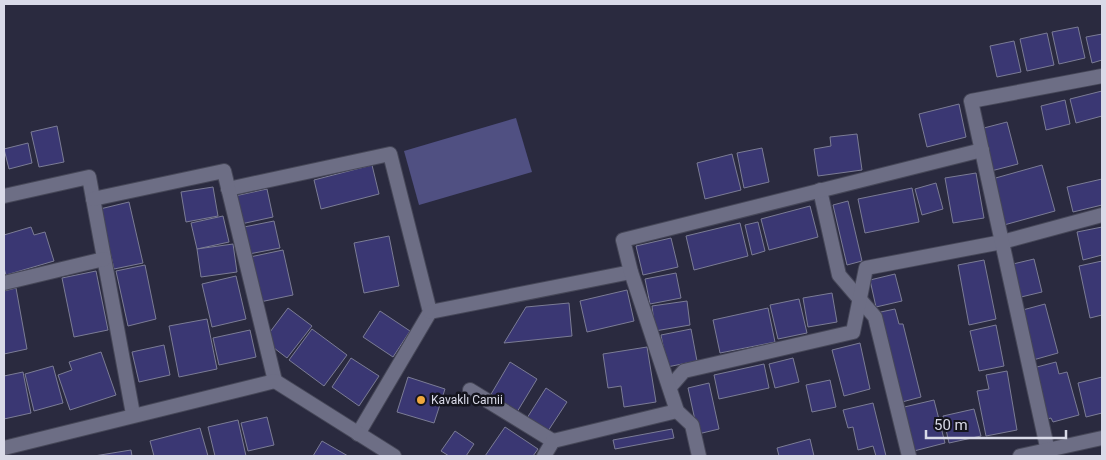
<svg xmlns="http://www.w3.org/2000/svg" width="1106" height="460" viewBox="0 0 1106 460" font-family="Roboto,sans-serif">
	<rect width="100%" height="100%" fill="#2a2a3f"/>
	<polygon fill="#505082" points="516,118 532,172 419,205 404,151"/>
	<g fill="#3a3773" stroke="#7b7c95">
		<polygon points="1078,27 1085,58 1059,64 1052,32"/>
		<polygon points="1047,33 1054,65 1027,71 1020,39"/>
		<polygon points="1102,34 1102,60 1092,63 1086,37"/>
		<polygon points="1014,41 1021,72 997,77 990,46"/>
		<polygon points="1102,91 1102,116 1076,123 1070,99"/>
		<polygon points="1065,100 1070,124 1046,130 1041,106"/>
		<polygon points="959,104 966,137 927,147 919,114"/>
		<polygon points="1007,122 1018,164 991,171 980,129"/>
		<polygon points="57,126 64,162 39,167 31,132"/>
		<polygon points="857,134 862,170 818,176 814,149 831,146 830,137"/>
		<polygon points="28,143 32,163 9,169 4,149"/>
		<polygon points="762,148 769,182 744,188 737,153"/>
		<polygon points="732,154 741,190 705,199 697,163"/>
		<polygon points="372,165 379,194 321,209 314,180"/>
		<polygon points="1042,165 1055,211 1004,225 992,179"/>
		<polygon points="976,173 984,218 953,223 945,178"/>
		<polygon points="1102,179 1102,205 1073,212 1067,187"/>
		<polygon points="936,183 943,209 922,215 915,189"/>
		<polygon points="213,187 218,216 186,222 181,192"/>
		<polygon points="912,188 919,222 865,233 858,199"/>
		<polygon points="267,189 273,217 241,224 235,196"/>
		<polygon points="848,201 862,261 847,265 833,205"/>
		<polygon points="129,202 143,263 114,269 100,209"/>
		<polygon points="810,206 818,237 769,250 761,219"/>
		<polygon points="223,216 229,242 197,249 191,223"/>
		<polygon points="274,221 280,248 249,254 244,227"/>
		<polygon points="758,222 765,251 752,255 745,225"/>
		<polygon points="740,223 748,256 694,270 686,236"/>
		<polygon points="31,227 34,235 45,232 54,261 6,275 4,268 4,235"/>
		<polygon points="1102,227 1102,255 1083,260 1077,232"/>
		<polygon points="389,236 399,286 364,293 354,243"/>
		<polygon points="671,238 678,267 643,275 636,246"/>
		<polygon points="233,244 237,272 201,277 197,249"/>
		<polygon points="283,250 293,295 260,302 250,257"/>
		<polygon points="1034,259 1042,292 1021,297 1013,264"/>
		<polygon points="984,260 996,319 969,325 958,265"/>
		<polygon points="1102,261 1102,315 1090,318 1079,266"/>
		<polygon points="145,265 156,319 128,326 116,271"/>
		<polygon points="96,271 108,330 74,337 62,278"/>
		<polygon points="676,273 681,298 650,304 645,279"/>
		<polygon points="895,274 902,301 876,307 870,280"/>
		<polygon points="236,276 246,319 212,327 202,284"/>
		<polygon points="16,288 27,349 4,354 4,291"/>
		<polygon points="627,290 634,321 587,332 580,301"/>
		<polygon points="832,293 837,322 808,327 803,298"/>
		<polygon points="799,299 807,333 778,339 770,305"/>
		<polygon points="687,301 690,325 655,331 652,306"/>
		<polygon points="569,303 572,336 504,343 526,307"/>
		<polygon points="1045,304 1058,353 1033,360 1019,311"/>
		<polygon points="288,308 312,326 287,358 274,348 270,332"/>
		<polygon points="768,308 775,342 720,353 713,320"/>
		<polygon points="895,309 899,324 903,324 921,397 898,403 876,313"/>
		<polygon points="380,311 410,331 393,357 363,337"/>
		<polygon points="207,319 217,369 179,377 169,326"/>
		<polygon points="996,325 1004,366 979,371 970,331"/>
		<polygon points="312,329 347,355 324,386 289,360"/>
		<polygon points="691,329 697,361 667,367 661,335"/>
		<polygon points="250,330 256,357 219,365 213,338"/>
		<polygon points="860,343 870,389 844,396 832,350"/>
		<polygon points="164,345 170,375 139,382 132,352"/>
		<polygon points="647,347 656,402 624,407 621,386 608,388 603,354"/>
		<polygon points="101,352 116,395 70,410 58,375 72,370 69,362"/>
		<polygon points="351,358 379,376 359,406 332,387"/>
		<polygon points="793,358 799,382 775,388 769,364"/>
		<polygon points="510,362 537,379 517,412 490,396"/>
		<polygon points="1056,362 1059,374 1067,372 1079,415 1053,422 1051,418 1047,419 1033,368"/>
		<polygon points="764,364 769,388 719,399 714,375"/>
		<polygon points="53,366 63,403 34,411 25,374"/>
		<polygon points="1007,371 1017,430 986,436 977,391 989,389 986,375"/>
		<polygon points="23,372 31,413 4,419 4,376"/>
		<polygon points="408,377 445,389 434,423 397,412"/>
		<polygon points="1102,377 1102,413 1086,417 1078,383"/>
		<polygon points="830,380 836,407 812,412 806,385"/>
		<polygon points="709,383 719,429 698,434 688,388"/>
		<polygon points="546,388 567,402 548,431 527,418"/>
		<polygon points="934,400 945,443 910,452 900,408"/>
		<polygon points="873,403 886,456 876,456 873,446 858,450 853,427 848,428 843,410"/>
		<polygon points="974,409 981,436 949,443 943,416"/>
		<polygon points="267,417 274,445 248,451 241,423"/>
		<polygon points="238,420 246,456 215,456 208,427"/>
		<polygon points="505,427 538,449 533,456 485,456"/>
		<polygon points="200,428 208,456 154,456 150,441"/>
		<polygon points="672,429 674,438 615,449 613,440"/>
		<polygon points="455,431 474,444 466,456 449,456 441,451"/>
		<polygon points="810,439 814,456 779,456 777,448"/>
		<polygon points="322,441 348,456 313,456"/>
		<polygon points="131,450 132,456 94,456"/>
	</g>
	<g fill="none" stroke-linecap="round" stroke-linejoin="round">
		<g stroke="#464758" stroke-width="16">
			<g id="minor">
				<polyline points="228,189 390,154 430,312 358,434"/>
				<polyline points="820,190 839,275 875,317 909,456"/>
				<polyline points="4,196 89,177 133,414"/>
				<polyline points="93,199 224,171 275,381"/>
				<polyline points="4,283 104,259"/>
				<polyline points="430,312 631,272"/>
				<polyline points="670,387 684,371 853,332 866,268 1002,242 1102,215"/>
				<polyline points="470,390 553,441"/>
				<polyline points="544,456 553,441 677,411"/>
				<polyline points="699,456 692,425 677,411 631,272 623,240 982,150"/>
				<polyline points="1049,456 971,101 1102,76"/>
			</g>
		</g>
		<g stroke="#464758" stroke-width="16">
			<g id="tertiary">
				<polyline points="4,448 275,381 394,456"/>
				<polyline points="1020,456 1102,438"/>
			</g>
		</g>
		<use href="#minor" stroke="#6d6e85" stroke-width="14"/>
		<use href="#tertiary" stroke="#6d6e85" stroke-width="14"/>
	</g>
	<circle fill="#efa73d" stroke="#14141d" stroke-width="2" cx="421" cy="400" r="5"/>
	<g text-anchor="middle" stroke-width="5" stroke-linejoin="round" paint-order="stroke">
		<g font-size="12" fill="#d9dae8" stroke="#14141d" text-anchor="start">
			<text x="431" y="404">Kavaklı Camii</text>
		</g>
	</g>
	<rect width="1106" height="460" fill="none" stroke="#d9dae8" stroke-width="10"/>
	<path d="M926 430v8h140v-8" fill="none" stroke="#d9dae8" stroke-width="2.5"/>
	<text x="934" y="430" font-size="15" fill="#d9dae8" stroke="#14141d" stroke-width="4" paint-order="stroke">50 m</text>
</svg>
